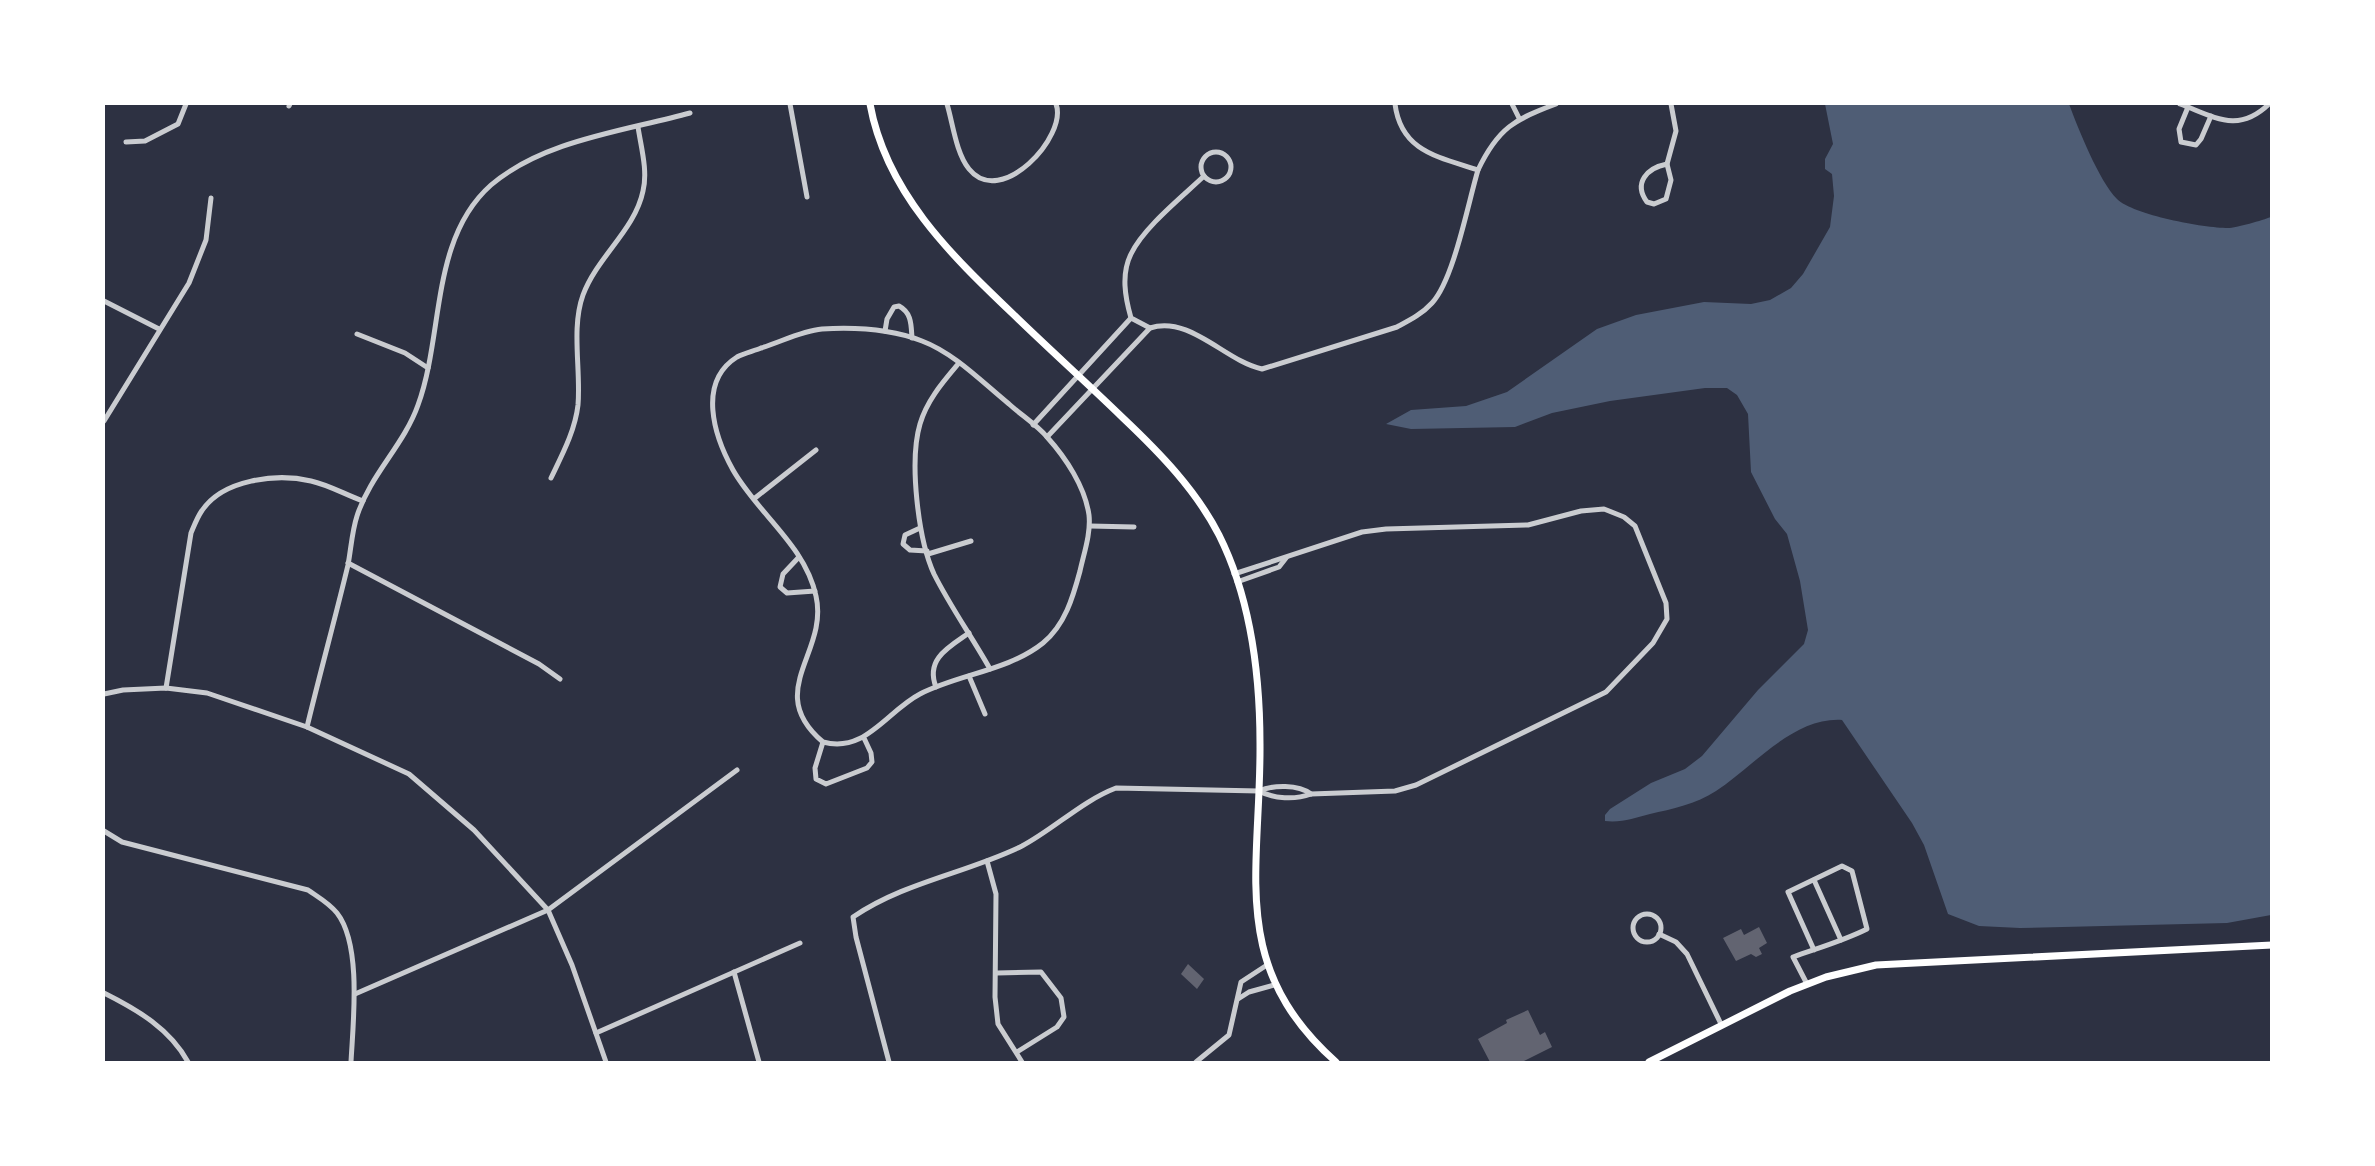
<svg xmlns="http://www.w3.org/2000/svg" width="2375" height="1166" viewBox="0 0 2375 1166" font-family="Arial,sans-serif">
	<rect width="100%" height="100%" fill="#2d3142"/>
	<path fill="#4f5d75" d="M1825 104H2069C2078 128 2099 181 2117 199 2133 215 2204 228 2228 228 2236 228 2263 220 2271 217V915L2227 923 2020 928 1979 926 1948 914 1924 845 1912 823 1842 720C1793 717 1753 767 1716 791 1696 804 1672 809 1650 814 1635 818 1621 823 1605 821V815L1610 809 1651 783 1685 769 1702 756 1758 690 1804 644 1808 630 1800 581 1787 534 1775 519 1751 472 1748 414 1737 395 1727 388H1705L1610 401 1552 413 1515 427 1411 429 1386 424 1411 410 1466 406 1507 392 1597 329 1636 315 1704 302 1751 304 1770 300 1791 288 1803 274 1830 227 1834 196 1832 174 1825 169V159L1833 144Z"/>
	<g fill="#626471">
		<polygon points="1759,927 1767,943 1759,948 1762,954 1756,957 1751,954 1736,961 1723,938 1741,929 1744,935"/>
		<polygon points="1188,964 1204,979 1197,989 1181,974"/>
		<polygon points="1528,1010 1540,1035 1545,1032 1552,1047 1522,1062 1490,1062 1478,1039 1507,1023 1506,1020"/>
	</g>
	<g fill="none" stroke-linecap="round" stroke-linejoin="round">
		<g stroke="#caccd0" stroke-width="5">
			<polyline points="790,104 807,197"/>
			<path d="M947 104C953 124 956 153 969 169 1001 209 1068 136 1056 104"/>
			<path d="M1395 104C1401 152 1439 157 1478 170"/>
			<polyline points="1512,104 1519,118"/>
			<path d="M2180 104C2215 117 2238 134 2269 104"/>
			<polyline points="289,106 290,104"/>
			<polyline points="2188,107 2179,129 2181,142 2196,145 2201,139 2211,116"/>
			<polyline points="126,142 145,141 178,124 186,104"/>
			<circle cx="1216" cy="167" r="15"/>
			<path d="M1667 164 1671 180 1666 199 1654 204 1647 202C1633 183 1647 168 1667 164Z"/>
			<polyline points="1667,164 1676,131 1671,104"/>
			<polyline points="104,301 159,329"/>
			<path d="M1150 328 1131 318C1125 297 1121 274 1131 254 1144 227 1182 197 1204 176"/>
			<path d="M885 331 887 319 894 307 899 306C912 313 911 325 912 338"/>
			<polyline points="357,334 405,353 428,368"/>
			<path d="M959 363C943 382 927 400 920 424 909 461 918 539 934 574 950 606 972 637 990 669"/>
			<polyline points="104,421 189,283 206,240 211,198"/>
			<polyline points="1033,425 1131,318"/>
			<path d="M1047 437 1150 328C1190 315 1225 361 1262 369L1397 327C1410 320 1422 314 1432 303 1454 279 1468 203 1478 170 1498 128 1515 119 1556 104"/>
			<path d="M551 478C562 455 575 431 578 405 581 370 571 328 583 295 597 257 635 230 643 191 648 171 641 147 638 127"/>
			<polyline points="755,498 816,450"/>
			<polyline points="1090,526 1134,527"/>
			<polyline points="920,528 905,535 903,544 910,550 927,551"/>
			<polyline points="928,554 971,541"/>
			<polyline points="799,557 783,574 780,587 787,593 815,591"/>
			<polyline points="348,563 539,664 560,679"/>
			<path d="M1234 574 1362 532 1386 529 1528 525 1581 511 1604 509 1624 517 1635 526 1666 603 1667 619 1653 643 1606 692 1416 785 1395 791 1311 794C1295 800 1274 799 1259 791"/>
			<polyline points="1237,582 1279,567 1286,558"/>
			<polyline points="969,676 985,714"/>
			<path d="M936 687C925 659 949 647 969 633"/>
			<path d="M166 688 191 533C194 526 197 518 201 512 222 479 277 473 311 481 329 485 346 495 363 501"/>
			<polyline points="104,694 123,690 166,688 207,693 307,727 409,774 474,830 548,910 572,965 606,1062"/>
			<path d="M307 727C320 673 335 619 348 565 351 549 352 531 357 516 370 475 404 445 418 405 444 334 430 239 491 185 544 140 625 131 690 113"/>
			<path d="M823 742C865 754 887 711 920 694 959 674 1008 671 1043 643 1065 625 1073 597 1080 571 1084 553 1091 533 1089 515 1085 487 1066 458 1047 437 1037 425 1021 415 1009 404 982 382 954 353 922 341 891 329 855 327 822 329 801 331 781 342 761 348 754 351 744 353 737 357 697 382 714 436 733 470 758 514 805 545 816 596 829 653 763 691 823 742L815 768 816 779 826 784 867 768 872 762 871 753 864 738"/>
			<path d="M104 831 122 842 308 890C318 897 329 903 337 913 362 945 353 1023 351 1062"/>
			<polyline points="987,861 996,894 995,997 998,1024 1022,1062"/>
			<polyline points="1814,880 1841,940"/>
			<circle cx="1647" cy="928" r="14"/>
			<polyline points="1659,934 1676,942 1687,954 1721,1024"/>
			<polyline points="734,972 759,1062"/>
			<polyline points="997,973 1041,972 1061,998 1064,1017 1057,1027 1017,1052"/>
			<path d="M1807 984 1793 957C1818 948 1843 941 1867 929L1852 871 1842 866 1788 892 1814 950"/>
			<path d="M104 993C138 1010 170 1029 188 1062"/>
			<polyline points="355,994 548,910 737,770"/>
			<polyline points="1238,999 1249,992 1274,985"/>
			<polyline points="596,1033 800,943"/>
			<path d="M889 1062 856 937 853 917C904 882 967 873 1022 846 1054 829 1082 801 1116 788L1259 791C1273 785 1298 784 1311 794"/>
			<polyline points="1196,1062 1229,1035 1241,982 1267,965"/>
		</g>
		<g stroke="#fff" stroke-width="7">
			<path d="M870 104C886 192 950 254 1013 314 1049 349 1087 383 1123 418 1160 453 1196 490 1219 535 1251 599 1260 673 1260 744 1261 871 1227 965 1336 1062"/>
			<polyline points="1649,1062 1790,991 1826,977 1876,965 2272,945"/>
		</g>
	</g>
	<rect width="2375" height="1166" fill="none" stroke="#ffffff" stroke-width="210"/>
</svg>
